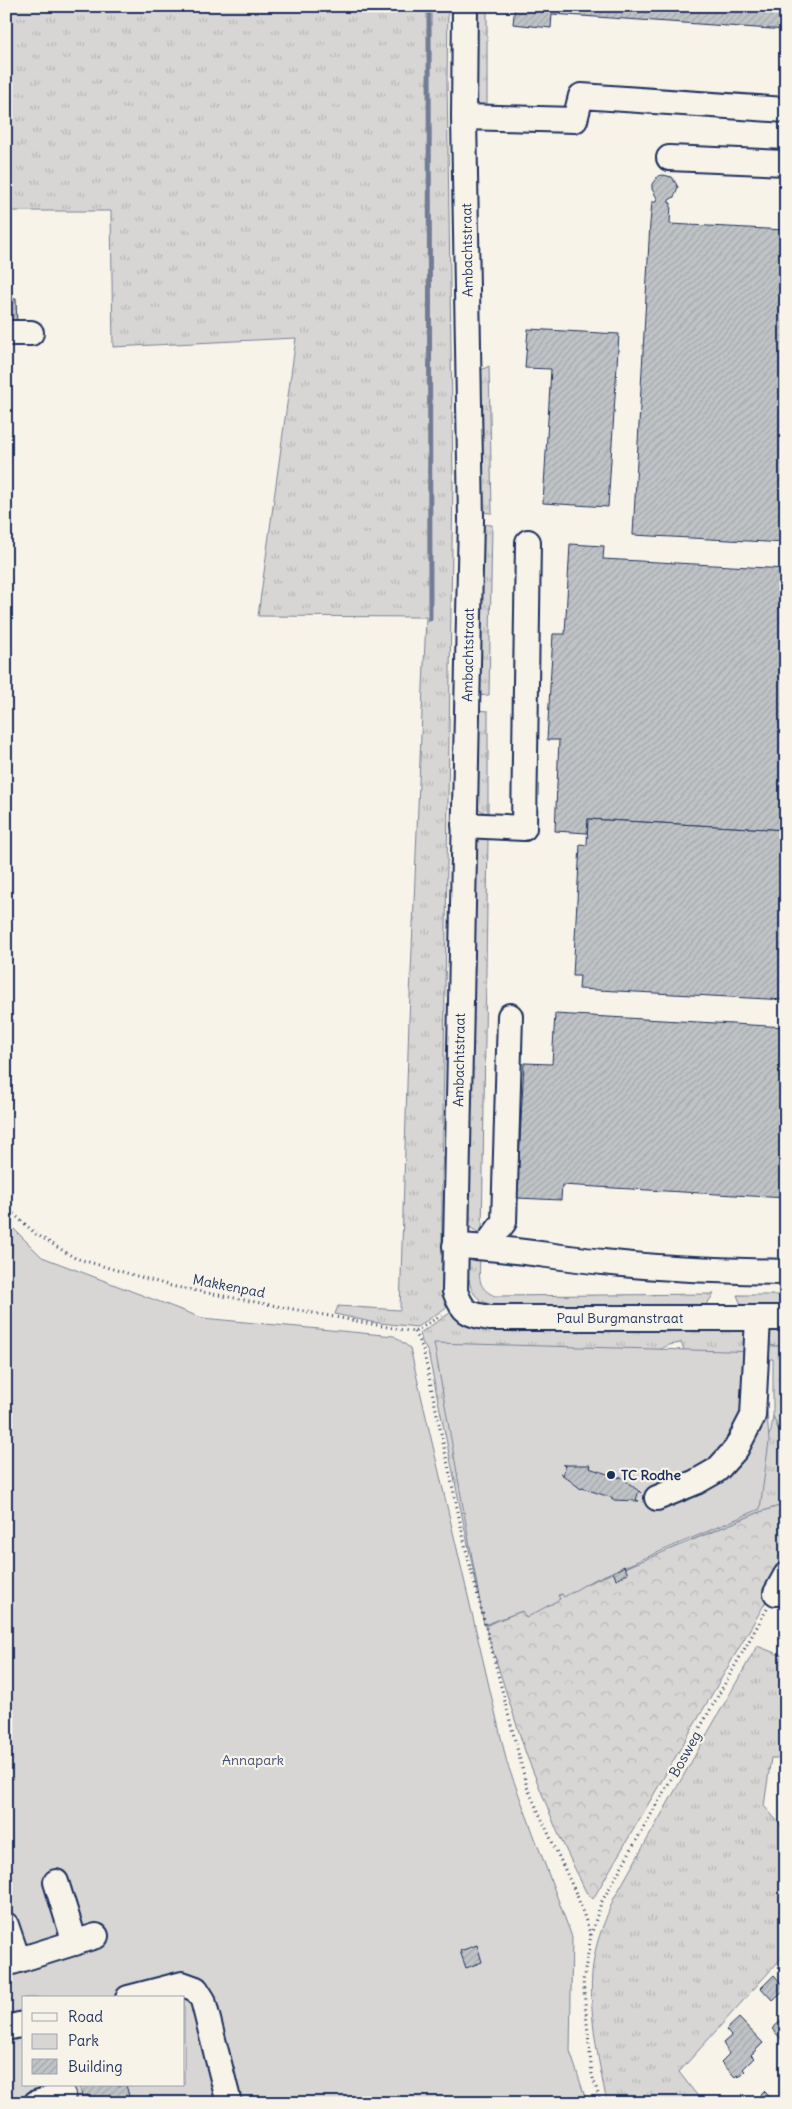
<svg xmlns="http://www.w3.org/2000/svg" width="792" height="2109" viewBox="0 0 792 2109" font-family="Delius,sans-serif">
	<defs>
		<pattern id="grass-tufts" width="24" height="20" patternUnits="userSpaceOnUse" patternTransform="scale(1.25)"><rect width="24" height="20" fill="#d7d6d4"/><path d="M3 7l-1-3M5 7V3M7 7l1-3M15 17l-1-3M17 17v-4M19 17l1-3" fill="none" stroke="#b8b8b8"/></pattern>
		<pattern id="forest-crowns" width="20" height="18" patternUnits="userSpaceOnUse" patternTransform="scale(1.25)"><rect width="20" height="18" fill="#d7d6d4"/><path d="M2 6a3 3 0 1 1 6 0M12 15a3 3 0 1 1 6 0" fill="none" stroke="#b8b8b8"/></pattern>
		<pattern id="building-hatch" width="6" height="6" patternUnits="userSpaceOnUse" patternTransform="scale(1.25)"><rect width="6" height="6" fill="#c0c3c5"/><path d="M-1 1l2-2M0 6l6-6M5 7l2-2" fill="none" stroke="#a4a8ac"/></pattern>
	</defs>
	<rect width="100%" height="100%" fill="#f7f3e8"/>
	<filter id="ink" filterUnits="userSpaceOnUse"><feTurbulence type="fractalNoise" baseFrequency=".02" numOctaves="2"/><feDisplacementMap in="SourceGraphic" scale="10" xChannelSelector="R" yChannelSelector="G"/><feConvolveMatrix kernelMatrix="1 2 1 2 8 2 1 2 1" color-interpolation-filters="sRGB"/></filter>
	<g filter="url(#ink)">
		<g fill="url(#grass-tufts)" stroke="#798299">
			<polygon points="6,6 448,6 447,82 453,481 442,1186 442,1291 447,1307 417,1327 371,1322 335,1314 338,1306 400,1310 409,1020 426,617 258,616 296,338 113,347 111,211 6,211"/>
			<polygon points="474,6 487,6 487,112 472,98"/>
			<polygon points="489,366 492,513 477,512 476,373"/>
			<polygon points="478,524 492,525 489,695 476,696"/>
			<polygon points="476,710 488,711 488,815 473,805"/>
			<polygon points="479,838 488,839 482,1235 468,1226 474,841"/>
			<path d="M480 1255C480 1274 475 1288 495 1296L714 1294 705 1306 498 1310 499 1307C482 1303 471 1297 469 1279H466V1259Z"/>
			<polygon points="737,1295 786,1295 786,1307 742,1307"/>
			<polygon points="450,1313 469,1326 485,1329 747,1328 752,1344 724,1432 681,1343 669,1345 591,1381 475,1537 496,1622 485,1626 428,1352 422,1342 420,1333"/>
			<polygon points="764,1327 786,1327 786,1346 763,1346"/>
			<polygon points="773,1416 786,1448 786,1504 760,1512 692,1540 683,1519 627,1545 635,1563 603,1577 584,1543 754,1466 771,1431"/>
			<path d="M757 1646 786 1657V1758H771L764 1806 786 1831V1953L679 2072 703 2103H607C598 2058 586 2003 594 1958 597 1938 606 1919 613 1900Z"/>
		</g>
		<g fill="url(#forest-crowns)" stroke="#798299">
			<polygon points="763,1346 786,1346 786,1448 773,1416 773,1359 765,1359"/>
			<polygon points="786,1504 786,1567 593,1899 586,1892 557,1831 526,1754 485,1626 760,1512"/>
		</g>
		<g fill="#d7d6d4" stroke="#798299" fill-rule="evenodd">
			<path d="M6 1221 42 1257 202 1318 394 1336 410 1348 507 1763 572 1937 570 2051 587 2103H6ZM24 1998H184V2085H24Z"/>
			<polygon points="434,1343 763,1352 769,1441 760,1509 591,1581 564,1597 562,1594 558,1595 560,1599 526,1618 522,1611 484,1625"/>
		</g>
		<g fill="none" stroke-linecap="round" stroke-linejoin="round">
			<polyline stroke="#727c95" stroke-width="5" points="429,6 430,619"/>
		</g>
		<g fill="url(#building-hatch)" stroke="#1b2f5e">
			<polygon points="515,6 786,6 786,30 552,14 551,28 513,24"/>
			<polygon points="663,175 672,177 678,187 674,197 669,200 669,203 671,203 670,224 786,230 786,543 633,535 650,223 652,202 656,202 657,198 652,189 652,184 658,176"/>
			<polygon points="6,299 16,299 17,326 6,326"/>
			<polygon points="528,329 619,334 608,507 543,503 551,369 525,368"/>
			<polygon points="570,544 604,546 603,559 786,569 786,830 588,819 587,833 555,831 559,740 547,740 553,634 565,634"/>
			<polygon points="588,819 786,830 786,1000 579,989 580,976 573,976 580,844 587,845"/>
			<polygon points="555,1014 786,1027 786,1198 562,1185 561,1200 517,1198 524,1063 552,1064"/>
			<polygon points="563,1465 590,1465 589,1468 620,1478 620,1476 641,1493 639,1491 636,1500 639,1501 612,1500 613,1498 582,1488 581,1489 560,1473 563,1475 566,1465"/>
			<polygon points="624,1566 628,1574 616,1579 613,1572"/>
			<polygon points="477,1945 482,1962 466,1968 460,1951"/>
			<polygon points="774,1975 786,1989 773,2001 761,1988"/>
			<polygon points="786,2016 786,2044 772,2029"/>
			<polygon points="739,2018 763,2043 751,2055 754,2058 743,2069 745,2071 739,2077 737,2075 735,2077 721,2062 729,2054 723,2043 731,2036 726,2030"/>
			<polygon points="85,2085 126,2085 131,2103 90,2103 88,2095 82,2096 80,2087"/>
			<polygon points="764,2091 773,2100 771,2101 772,2103 752,2103"/>
		</g>
		<g fill="none" stroke-linecap="round" stroke-linejoin="round">
			<g stroke="#1b2f5e" stroke-width="28">
				<g id="minor">
					<path d="M465 6 464 117 471 519 455 1291C462 1312 469 1315 490 1318H786"/>
					<polyline points="464,117 575,120 581,96 786,110"/>
					<polyline points="669,158 786,163"/>
					<polyline points="6,333 31,333"/>
					<polyline points="464,825 524,828 528,542"/>
					<path d="M455 1246C505 1247 553 1257 603 1262 664 1269 725 1271 786 1272"/>
					<polyline points="485,1247 504,1222 510,1016"/>
					<polyline points="657,1498 696,1482 717,1470 736,1449 753,1416 758,1318"/>
					<polyline points="776,1593 786,1575"/>
					<polyline points="56,1882 75,1943"/>
					<polyline points="6,1925 18,1960"/>
					<polyline points="6,1964 96,1936"/>
					<polyline points="128,1998 182,1984 196,1989 203,2000 229,2103"/>
					<polyline points="6,2028 24,2024"/>
					<polyline points="36,2103 63,2095"/>
				</g>
			</g>
			<g stroke="#1b2f5e" stroke-width="3" stroke-dasharray="1 4" stroke-linecap="butt">
				<polyline points="6,1207 36,1234 75,1258 171,1286 414,1332 445,1313"/>
				<polyline points="414,1332 423,1349 467,1554 527,1787 578,1898 591,1936 583,1981 592,2075 601,2103"/>
				<polyline points="591,1935 601,1903 767,1609"/>
			</g>
			<use href="#minor" stroke="#f7f3e8" stroke-width="24"/>
		</g>
	</g>
	<circle fill="#1b2f5e" stroke="#f7f3e8" stroke-width="2" cx="611" cy="1475" r="5"/>
	<g text-anchor="middle" stroke-width="4.5" stroke-linejoin="round" paint-order="stroke">
		<g font-size="14" fill="#1b2f5e" stroke="#f7f3e8">
			<text transform="translate(467 250) rotate(-91)" y="5">Ambachtstraat</text>
			<text transform="translate(468 655) rotate(-89)" y="5">Ambachtstraat</text>
			<text transform="translate(459 1060) rotate(-89)" y="5">Ambachtstraat</text>
			<text transform="translate(229 1286) rotate(11)" y="5">Makkenpad</text>
			<text x="620" y="1323">Paul Burgmanstraat</text>
			<text transform="translate(685 1754) rotate(-61)" y="5">Bosweg</text>
		</g>
		<g font-size="14" font-weight="bold" fill="#1b2f5e" stroke="#f7f3e8" text-anchor="start">
			<text x="621" y="1480">TC Rodhe</text>
		</g>
		<g font-size="14" fill="#415076" stroke="#f7f3e8">
			<text x="253" y="1765">Annapark</text>
		</g>
	</g>
	<rect width="792" height="2109" fill="none" stroke="#f7f3e8" stroke-width="25"/>
	<rect x="12" y="12" width="767" height="2084" fill="none" stroke="#1b2f5e" stroke-width="2" filter="url(#ink)"/>
	<rect x="22" y="1996" width="162" height="90" fill="#f7f3e8" stroke="#9fa5b1"/>
	<rect x="32" y="2013" width="25" height="8" fill="#f7f3e8" stroke="#9fa5b1"/>
	<text x="68" y="2022" font-size="15" fill="#1b2f5e">Road</text>
	<rect x="32" y="2034" width="25" height="15" fill="#d7d6d4" stroke="#9fa5b1"/>
	<text x="68" y="2046" font-size="15" fill="#1b2f5e">Park</text>
	<rect x="32" y="2059" width="25" height="15" fill="url(#building-hatch)" stroke="#9fa5b1"/>
	<text x="68" y="2072" font-size="15" fill="#1b2f5e">Building</text>
</svg>
